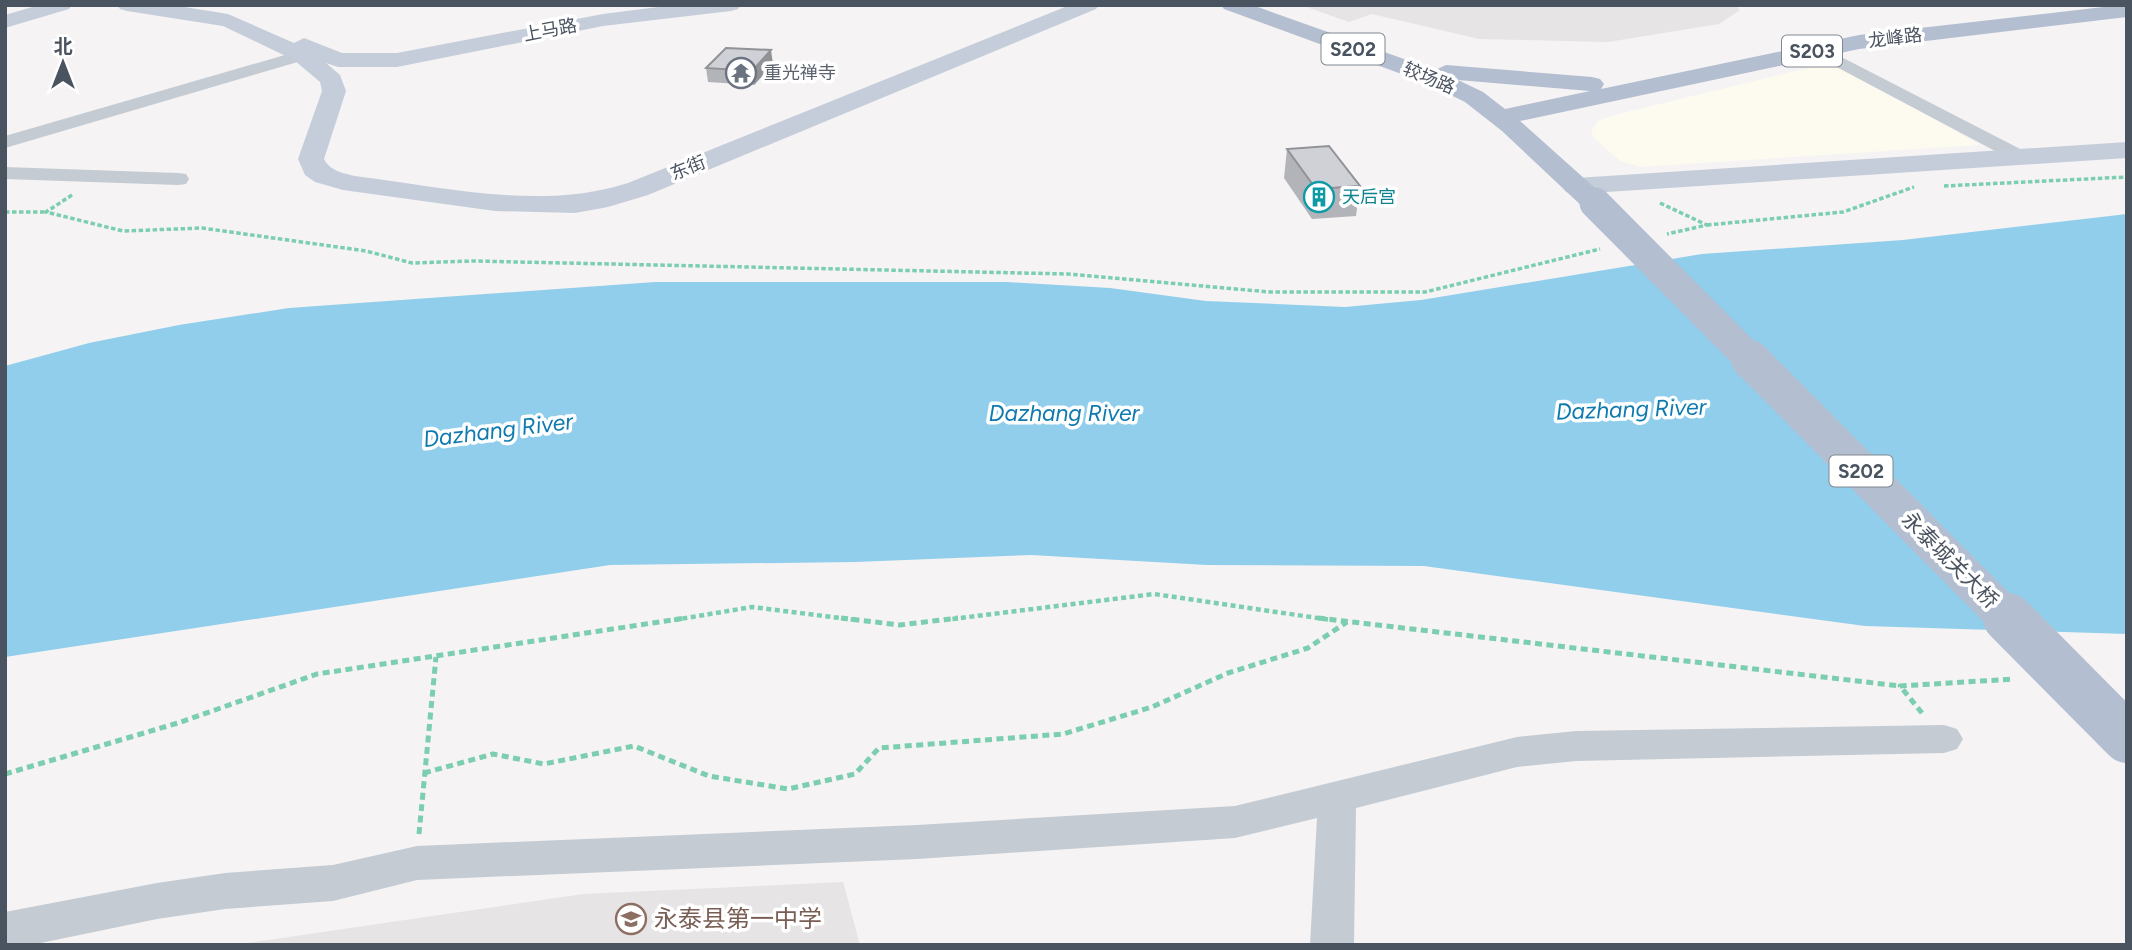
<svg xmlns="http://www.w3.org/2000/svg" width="2132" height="950" viewBox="0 0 2132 950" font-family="Figtree,'Noto Sans SC',sans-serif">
	<rect width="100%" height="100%" fill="#f5f3f3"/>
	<polygon fill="#fdfaef" points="1833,62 1980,145 1640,167 1620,161 1593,137 1591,132 1598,121 1610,116"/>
	<g fill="#e6e4e5">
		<polygon points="1301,5 1735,5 1740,10 1719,24 1608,42 1479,39 1372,14 1349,22"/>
		<polygon points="843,882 860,945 234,945 583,894"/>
	</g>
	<polygon fill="#91ceec" points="2127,214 2127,634 1865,626 1424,566 1207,565 1031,555 855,562 610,565 5,657 5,366 89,343 179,325 289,308 655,282 1007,282 1110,288 1206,301 1345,307 1421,300 1702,254 1903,240"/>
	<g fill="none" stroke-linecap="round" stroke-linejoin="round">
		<g stroke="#7bceaf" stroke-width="3.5" stroke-dasharray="4.5 2.5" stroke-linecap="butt">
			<polyline points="1944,186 2127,177"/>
			<polyline points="72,195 46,212 123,231 202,228 366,251 412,263 473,261 1068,274 1270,292 1425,292 1600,249"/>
			<polyline points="1660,203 1707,225 1667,234"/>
			<polyline points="5,212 46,212"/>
			<polyline points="1707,225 1843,212 1914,187"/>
		</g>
		<g stroke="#7bceaf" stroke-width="4.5" stroke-dasharray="5 3.5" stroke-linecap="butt">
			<polyline points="674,620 752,607 856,620"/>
			<polyline points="944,620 1154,594 1331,620"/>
		</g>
		<g stroke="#7bceaf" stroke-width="5" stroke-dasharray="7 4.5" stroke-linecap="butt">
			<polyline points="841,618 900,625 958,618"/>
			<polyline points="1318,618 1900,686"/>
			<polyline points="1922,713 1900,686 2014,679"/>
			<polyline points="424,773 493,754 544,764 634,746 709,776 788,789 855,774 879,748 1063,734 1152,707 1228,673 1308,648 1347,622"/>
			<polyline points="5,774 178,723 317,674 685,618"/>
			<polyline points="419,834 436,657"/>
		</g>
		<g fill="#c4cbd3" fill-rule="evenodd">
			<polygon points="1818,45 2028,153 2031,157 2028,161 2014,161 1812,54 1809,50"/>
			<polygon points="302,50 311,55 308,59 5,148 5,136"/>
			<polygon points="5,167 178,173 186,174 189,179 186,184 178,185 5,179"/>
			<polygon points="1944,725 1957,729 1963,739 1957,749 1944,753 1576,761 1517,767 1356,808 1354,945 1310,945 1317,818 1235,838 917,859 417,880 333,901 225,909 157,919 31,945 5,945 5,912 157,883 225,873 333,865 417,846 917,825 1235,806 1517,737 1576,731"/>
		</g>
		<g fill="#c6cdda" fill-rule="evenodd">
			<polygon points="39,5 72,5 69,9 5,28 5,15"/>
			<path d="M117 5H172L228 14 294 43 304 38 342 53H397L603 14 674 5H741L738 9 731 11 603 26 397 67H338L326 63 340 75 346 91 324 159C330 171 343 173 355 176 443 187 542 211 628 183L1070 5H1099L1096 9 648 195 608 207 575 213 495 211 343 190 315 182 305 175 298 159 322 91 320 82 294 60 223 26 127 11 120 9Z"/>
			<polygon points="2127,142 2127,158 1576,194 1566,192 1562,186 1566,180 1576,178"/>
		</g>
		<path fill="#b3bed0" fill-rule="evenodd" d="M1221 5H1252L1435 70 1446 65 1592 77 1600 79 1604 84 1601 89 1859 35 2121 5H2127V17L1859 49 1520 121 1605 197 1609 203 1605 209 1595 212 1585 209 1502 131 1465 102 1426 83 1224 9ZM1458 80 1590 91 1505 109 1483 92Z"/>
		<polyline stroke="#b3bed0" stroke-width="31" points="1595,203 1752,361"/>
		<polyline stroke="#b3bed0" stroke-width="38" points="1750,359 2009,620"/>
		<polyline stroke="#b3bed0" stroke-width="50" points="2008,618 2127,738"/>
	</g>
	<g fill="#b2b4b9">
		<polygon points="773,64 754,85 708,82 706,68"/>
		<polygon points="1287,149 1360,186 1356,216 1312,219 1284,178"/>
	</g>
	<polygon fill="#919296" points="771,50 773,64 754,85 752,71"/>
	<g fill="#cfd1d7" stroke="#919296" stroke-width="2">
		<polygon points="726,48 771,50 752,71 706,68"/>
		<polygon points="1329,146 1360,186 1316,189 1287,149"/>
	</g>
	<defs>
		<g id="temple-ring" transform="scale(1.575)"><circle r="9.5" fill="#fff" stroke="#6b7280" stroke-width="1.5"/><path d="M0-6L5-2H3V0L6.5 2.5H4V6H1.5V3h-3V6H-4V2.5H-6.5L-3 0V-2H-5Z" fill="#6b7280"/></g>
		<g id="building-ring" transform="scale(1.575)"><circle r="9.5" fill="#fff" stroke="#0f9aa8" stroke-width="1.5"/><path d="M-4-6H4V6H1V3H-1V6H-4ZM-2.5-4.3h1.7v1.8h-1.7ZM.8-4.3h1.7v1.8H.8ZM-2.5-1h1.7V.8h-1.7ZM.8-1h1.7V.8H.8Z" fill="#0f9aa8"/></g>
		<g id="school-ring" transform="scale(1.575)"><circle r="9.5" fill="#fff" stroke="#8d6e63" stroke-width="1.5"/><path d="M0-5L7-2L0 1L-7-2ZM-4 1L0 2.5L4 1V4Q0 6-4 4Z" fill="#8d6e63"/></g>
	</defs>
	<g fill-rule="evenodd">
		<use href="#temple-ring" x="741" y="73"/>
		<use href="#building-ring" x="1319" y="197"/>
		<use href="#school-ring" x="631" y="919"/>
	</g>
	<g text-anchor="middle" stroke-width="7" stroke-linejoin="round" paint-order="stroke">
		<g font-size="18" fill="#4a5360" stroke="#fff">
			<text transform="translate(550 30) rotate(-11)" y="6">上马路</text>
			<text transform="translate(1895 38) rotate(-7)" y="6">龙峰路</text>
			<text transform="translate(1429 78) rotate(23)" y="6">较场路</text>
			<text transform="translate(688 168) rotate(-22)" y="6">东街</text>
		</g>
		<g font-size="18" fill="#5b616d" stroke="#fff" text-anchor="start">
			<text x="764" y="79">重光禅寺</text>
		</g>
		<g font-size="18" fill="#0d838f" stroke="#fff" text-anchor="start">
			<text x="1342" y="203">天后宫</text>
		</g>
		<g fill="#fff" stroke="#808790" stroke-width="2">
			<rect x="1321.5" y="33.5" width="63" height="31" rx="5"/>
			<rect x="1782" y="35.5" width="60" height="31" rx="5"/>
			<rect x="1829.5" y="455.5" width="63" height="31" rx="5"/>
		</g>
		<g font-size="19" font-weight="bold" fill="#4a5360">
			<text x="1353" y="56">S202</text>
			<text x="1812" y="58">S203</text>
			<text x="1861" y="478">S202</text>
		</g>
		<g font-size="21" fill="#4a5360" stroke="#fff">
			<text transform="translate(1950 560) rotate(45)" y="7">永泰城关大桥</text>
		</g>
		<g font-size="23" font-style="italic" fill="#0e7aaf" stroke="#fff">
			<text transform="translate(1631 409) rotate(-2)" y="8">Dazhang River</text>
			<text x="1064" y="421">Dazhang River</text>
			<text transform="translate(498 430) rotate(-7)" y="8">Dazhang River</text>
		</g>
		<g font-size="24" fill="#785e54" stroke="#fff" text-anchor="start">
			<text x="654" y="927">永泰县第一中学</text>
		</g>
	</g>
	<rect width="2132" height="950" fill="none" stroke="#4a5360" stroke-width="14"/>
	<g transform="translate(63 63)" stroke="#ffffff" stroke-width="5" paint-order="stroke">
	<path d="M0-5L12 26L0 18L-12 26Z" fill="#4a5360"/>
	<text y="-10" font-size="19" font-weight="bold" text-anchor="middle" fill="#4a5360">北</text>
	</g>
</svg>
